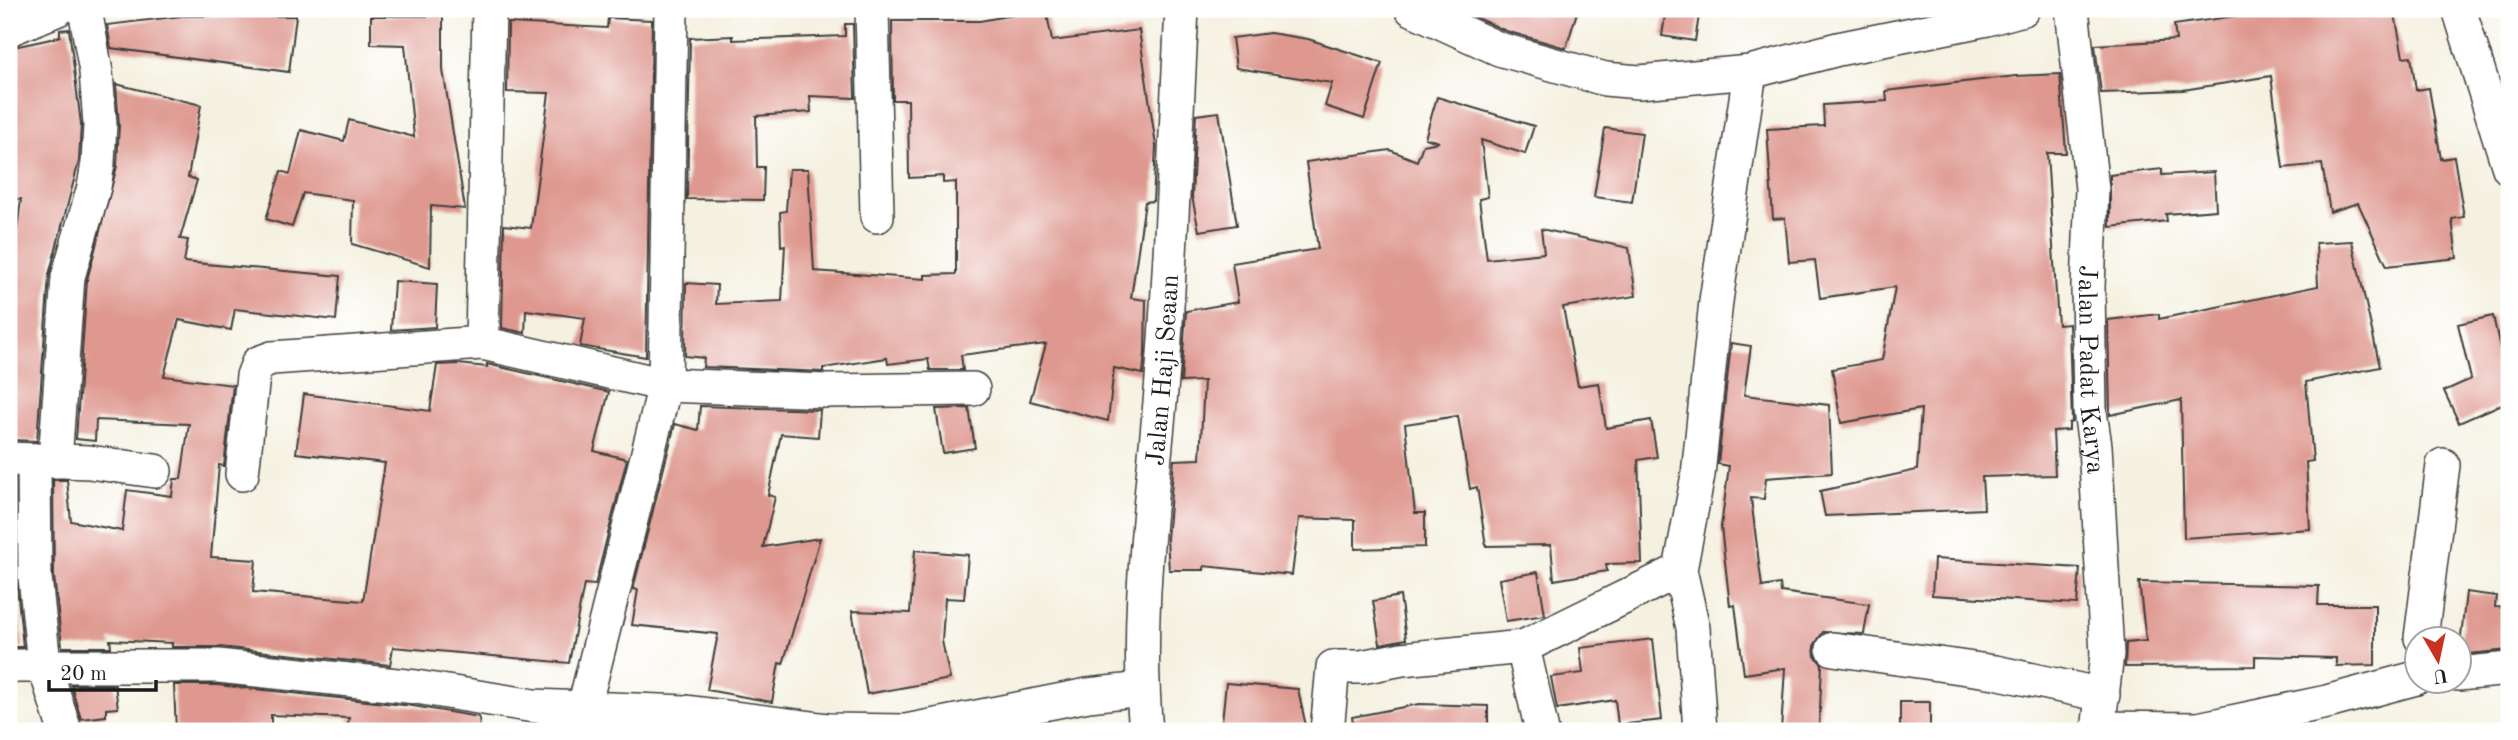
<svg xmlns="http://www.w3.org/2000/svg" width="2518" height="740" viewBox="0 0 2518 740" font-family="'Old Standard TT',serif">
	<rect width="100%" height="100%" fill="#fff"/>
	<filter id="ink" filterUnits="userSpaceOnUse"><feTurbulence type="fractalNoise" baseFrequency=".0143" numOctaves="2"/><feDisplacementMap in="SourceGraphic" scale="14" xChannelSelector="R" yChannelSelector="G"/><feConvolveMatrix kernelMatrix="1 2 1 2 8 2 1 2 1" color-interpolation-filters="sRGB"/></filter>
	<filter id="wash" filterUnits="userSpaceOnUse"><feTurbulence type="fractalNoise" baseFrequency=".00686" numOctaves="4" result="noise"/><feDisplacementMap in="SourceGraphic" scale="28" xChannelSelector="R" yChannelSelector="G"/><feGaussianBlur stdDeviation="1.57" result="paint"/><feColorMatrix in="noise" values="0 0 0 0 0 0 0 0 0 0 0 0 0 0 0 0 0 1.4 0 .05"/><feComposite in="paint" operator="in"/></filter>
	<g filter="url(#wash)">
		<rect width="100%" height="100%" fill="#f5f1e1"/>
		<g id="blocks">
			<g fill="#de988f">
				<polygon points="1046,9 1052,41 1139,30 1156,146 1153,201 1145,202 1131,298 1146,300 1145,353 1143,374 1114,368 1108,421 1030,401 1046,344 961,355 963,370 930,370 928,359 888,364 887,358 823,368 823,372 703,367 704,358 685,356 686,283 717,285 716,304 782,301 785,245 781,246 780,212 786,211 789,169 808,169 814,271 925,279 925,275 956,274 956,182 943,183 943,176 909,178 908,100 893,100 892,21 980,21"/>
				<polygon points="1458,9 1578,9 1566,48 1506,31"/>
				<polygon points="1666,9 1700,9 1695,41 1662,36"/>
				<polygon points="2283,9 2394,9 2403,57 2411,56 2416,90 2429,88 2441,159 2454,157 2464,217 2452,219 2457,258 2387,266 2358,203 2330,212 2322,164 2283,168 2271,76 2183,90 2101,93 2095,45 2176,40 2174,25"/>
				<polygon points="182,16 296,16 289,72 111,48 107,25"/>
				<polygon points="371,16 443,16 443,70 465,209 431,206 430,267 352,244 353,200 303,193 292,227 266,219 281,171 290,174 301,130 344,141 349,120 414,137 405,45 371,44"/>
				<polygon points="608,18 652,20 646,357 580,346 585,318 526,310 525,333 502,328 504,225 531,228 549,93 507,92 508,23 607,28"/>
				<polygon points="845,24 853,24 855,98 810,96 811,112 756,116 757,167 764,167 763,200 687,199 690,38 733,36 733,40 845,36"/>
				<polygon points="69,29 81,124 79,161 49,275 37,441 9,440 9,292 21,199 9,200 9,48 51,39 60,36 60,30"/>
				<polygon points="1270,33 1308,39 1382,63 1364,119 1325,106 1332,83 1236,68 1232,38"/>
				<polygon points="2060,74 2066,153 2047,153 2058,325 2069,324 2072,422 2069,423 2069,430 2053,431 2055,475 1982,477 1984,509 1825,516 1820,491 1917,470 1921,409 1841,423 1832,369 1882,360 1895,287 1820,298 1815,260 1789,262 1785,218 1773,219 1767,129 1824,126 1823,105 1887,101 1886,91 2016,76"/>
				<polygon points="116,84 201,105 188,177 197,180 180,239 188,240 184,262 340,276 336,320 235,309 231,330 179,320 164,376 233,385 224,466 219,465 211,557 256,560 253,592 363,601 385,463 296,453 304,394 430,411 437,365 458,364 487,367 487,364 609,392 594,451 627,459 595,585 584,584 569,663 393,647 390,665 220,647 172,647 172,643 110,640 111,647 62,647 54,576 53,480 67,480 71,521 122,531 127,490 172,496 174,479 181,479 189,424 96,420 95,441 76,439 87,280 117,166 119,125"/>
				<polygon points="1437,97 1534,126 1525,154 1481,140 1488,197 1479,199 1487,259 1544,253 1541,229 1629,248 1636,296 1563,307 1578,386 1599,383 1606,428 1651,420 1657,457 1638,460 1642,563 1606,564 1607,571 1554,580 1551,545 1486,546 1477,487 1470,489 1458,416 1405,424 1415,513 1425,513 1425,547 1355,549 1355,520 1299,518 1292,575 1204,566 1204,570 1169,570 1167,539 1174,460 1200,459 1204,381 1181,382 1186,311 1238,302 1232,263 1318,249 1306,162 1390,150 1417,161 1423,145 1439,142 1425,138"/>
				<polygon points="1219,112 1237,225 1199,231 1192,197 1196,115"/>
				<polygon points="1605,128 1642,133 1632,202 1594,197"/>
				<polygon points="2162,169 2162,175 2214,172 2216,210 2166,214 2167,221 2110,227 2110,175"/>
				<polygon points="2352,241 2380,367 2306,382 2313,461 2306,462 2310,529 2184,538 2181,400 2110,415 2108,320 2159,314 2159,319 2318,286 2316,243"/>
				<polygon points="394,281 437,284 435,327 391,330"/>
				<polygon points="2493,316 2500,348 2509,368 2509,401 2459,423 2444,391 2471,379 2458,324"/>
				<polygon points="1731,343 1751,346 1744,395 1829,405 1832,473 1766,478 1764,499 1751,498 1762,587 1780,584 1781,592 1869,604 1864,634 1823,632 1814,646 1815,656 1822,664 1819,731 1781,731 1785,668 1744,674 1735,605 1730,606 1721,527 1729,466 1718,464"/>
				<polygon points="700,406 820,410 818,437 781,434 768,495 775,497 763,547 820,538 783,664 779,663 772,702 707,690 718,634 632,625 638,590 633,589 675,424 698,430"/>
				<polygon points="969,408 975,448 943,453 936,409"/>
				<polygon points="9,478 15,478 16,577 23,647 9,647"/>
				<polygon points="915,550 968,555 964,599 945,598 942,641 950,679 867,694 852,611 910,613"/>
				<polygon points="1934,559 2080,568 2077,604 1932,595"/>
				<polygon points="1538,572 1545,615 1506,621 1499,579"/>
				<polygon points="2139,582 2319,586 2318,605 2375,605 2375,665 2336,666 2336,658 2255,656 2255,666 2125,667 2126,643 2146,641"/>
				<polygon points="2466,592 2496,596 2495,607 2509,608 2509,650 2459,655"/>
				<polygon points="1400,596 1406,639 1380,644 1373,601"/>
				<polygon points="1653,639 1662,720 1618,725 1615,700 1557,709 1551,677 1583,673 1580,648"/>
				<polygon points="1226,683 1298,689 1307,731 1221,731"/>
				<polygon points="71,685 115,685 118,708 106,709 106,716 81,719"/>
				<polygon points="174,685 217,685 413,706 479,717 480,731 417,731 381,724 379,731 347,731 349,718 271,715 271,731 176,731"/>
				<rect x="1900" y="702" width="30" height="29"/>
				<polygon points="1419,704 1488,706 1488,731 1354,731 1352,717"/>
			</g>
		</g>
	</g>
	<g filter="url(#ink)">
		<use href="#blocks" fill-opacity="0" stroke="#3d3c3a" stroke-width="2"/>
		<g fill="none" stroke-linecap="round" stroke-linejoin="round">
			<g stroke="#3d3c3a" stroke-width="36">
				<g id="minor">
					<polyline points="872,9 877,216"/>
					<polyline points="1412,9 1499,49 1605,79 1639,82 1750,72 1838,49 1987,19 2023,9"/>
					<path id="s1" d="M2072 9 2092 189 2088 287 2090 411 2095 446 2107 654 2098 731"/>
					<polyline points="2459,9 2509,168"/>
					<polyline points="9,29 58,9"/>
					<polyline points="482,343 489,9"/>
					<polyline points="9,459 89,462 155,471"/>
					<polyline points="34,460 35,577 44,664 65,731"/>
					<polyline points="55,461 68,277 94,187 98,163 100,124 96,72 85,9"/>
					<polyline points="242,474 253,376 258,363 272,358 482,343 665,385 827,391 973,389"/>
					<polyline points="2421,638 2443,465"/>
					<polyline points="1523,647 1542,731"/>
					<polyline points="1833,649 1995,672 2103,695"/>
					<polyline points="9,666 218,666 416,687 534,706 686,712 829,730 906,731 1088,695 1143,689"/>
					<polyline points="2458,674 2509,669"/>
					<polyline points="584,707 665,385 671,9"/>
					<polyline points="2098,728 2198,729 2327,702 2416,678"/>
					<path id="s2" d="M1146 731C1134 606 1155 479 1164 354 1172 239 1176 124 1182 9"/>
					<polyline points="1327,731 1333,667 1361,667 1402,659 1523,647 1680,570"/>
					<polyline points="1700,731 1693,628 1680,570 1698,475 1716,301 1750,72"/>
				</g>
			</g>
			<use href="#minor" stroke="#fff" stroke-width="33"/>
		</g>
	</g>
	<g text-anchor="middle" stroke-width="7" stroke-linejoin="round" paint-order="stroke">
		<g font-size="26" fill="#1c1c1c" stroke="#fff">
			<text dy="9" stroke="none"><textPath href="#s2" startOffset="362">Jalan Haji Seaan</textPath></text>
			<text dy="9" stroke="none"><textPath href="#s1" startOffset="362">Jalan Padat Karya</textPath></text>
		</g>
	</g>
	<rect width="2518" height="740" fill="none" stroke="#fff" stroke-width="35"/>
	<g transform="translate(2438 660) rotate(171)"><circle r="33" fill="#ffffff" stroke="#a4a4a4" stroke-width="2"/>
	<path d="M0-5L12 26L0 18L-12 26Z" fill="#c8321e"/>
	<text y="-10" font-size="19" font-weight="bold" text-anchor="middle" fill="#1c1c1c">U</text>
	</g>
	<path d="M49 680v10h107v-10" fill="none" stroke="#1c1c1c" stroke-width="3.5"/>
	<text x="60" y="680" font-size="21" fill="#1c1c1c" stroke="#ffffff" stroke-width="5" paint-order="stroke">20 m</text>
</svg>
